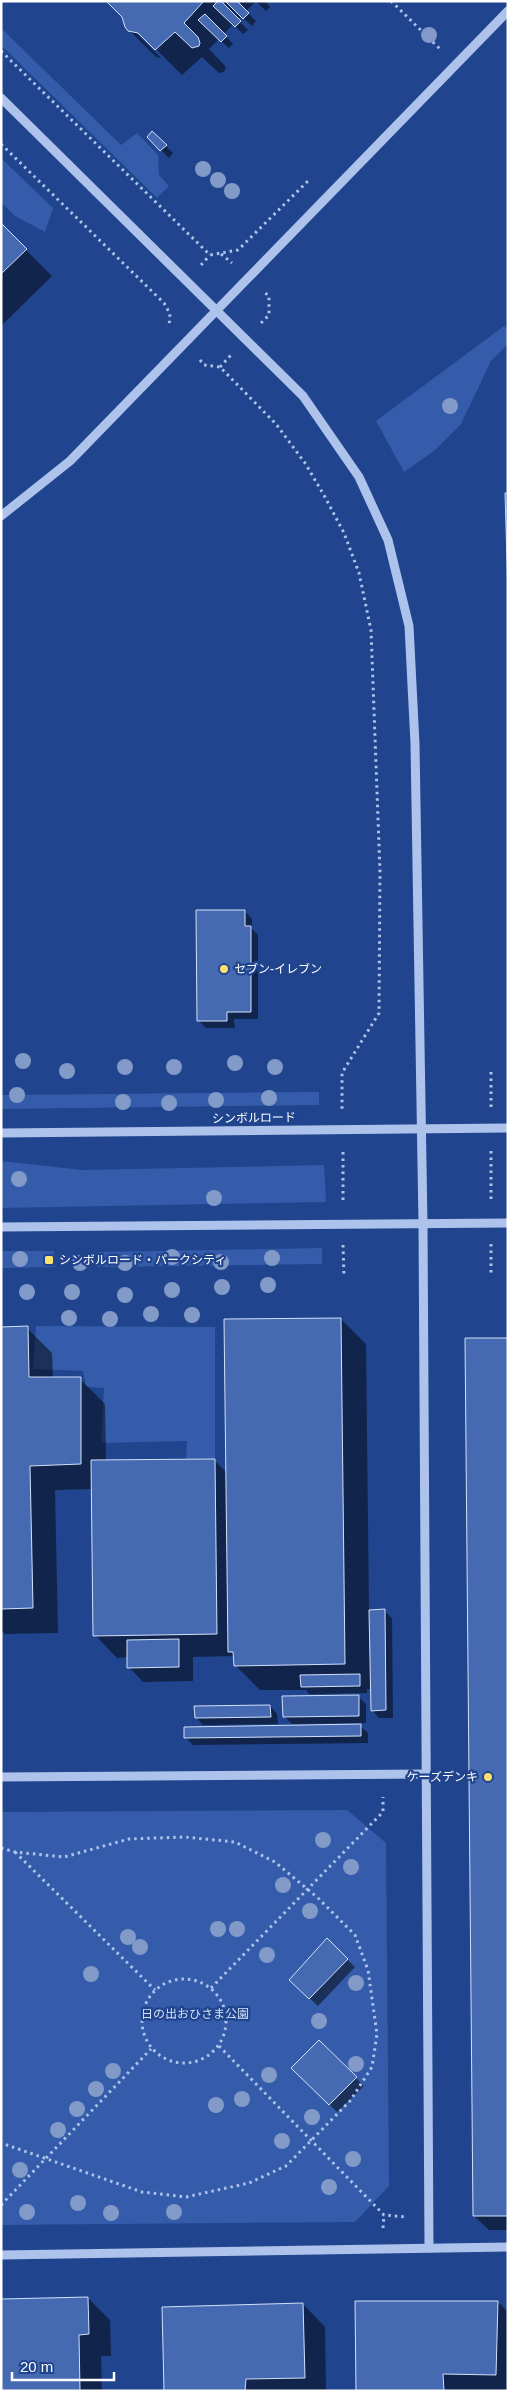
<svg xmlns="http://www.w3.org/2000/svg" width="509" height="2392" viewBox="0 0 509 2392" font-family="Helvetica,'Noto Sans JP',sans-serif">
	<rect width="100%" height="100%" fill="#20448d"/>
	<g fill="#345caa">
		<polygon points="1,28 121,145 137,133 158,155 159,175 169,186 157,198 1,45"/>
		<polygon points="1,158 53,208 45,232 15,216 1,202"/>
		<polygon points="504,326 508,330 508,344 491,361 461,424 434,451 404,472 376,421"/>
		<polygon points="319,1092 319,1105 1,1109 1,1095"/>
		<polygon points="1,1161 83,1170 324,1165 326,1202 1,1208"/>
		<polygon points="322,1248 322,1264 98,1267 98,1252"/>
		<polygon points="1,1251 54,1251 55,1267 1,1268"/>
		<polygon points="36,1326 215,1327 215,1459 186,1459 187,1441 101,1443 104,1388 86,1387 83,1371 33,1369"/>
		<polygon points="347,1810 386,1843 389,2186 355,2222 1,2225 1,1812"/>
	</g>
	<g fill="#0007">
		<polygon points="108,1 265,1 270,7 266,11 256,1 246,11 256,21 252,26 241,16 238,20 248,30 243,34 233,24 224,34 233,44 229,48 219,39 209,49 226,67 224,72 219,73 202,57 182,75 135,28 133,30 161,58 156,57 126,27 123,17"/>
		<polygon points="152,133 173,153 169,158 148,137"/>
		<polygon points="1,225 52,276 1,326"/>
		<polygon points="245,911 252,919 252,929 258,935 258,1019 234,1019 235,1028 206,1028 198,1020"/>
		<polygon points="341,1319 366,1344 369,1611 384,1611 392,1618 393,1718 379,1718 372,1710 372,1689 367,1689 367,1693 309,1694 306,1690 260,1690 235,1665 234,1656 193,1657 193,1681 143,1682 129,1667 128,1657 117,1658 95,1635 93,1489 55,1490 58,1633 5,1634 1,1630 1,1328 27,1328 52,1353 53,1379 80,1379 105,1404 106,1461 214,1460 227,1473"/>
		<polygon points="508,1339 508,2230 489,2230 474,2216"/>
		<polygon points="358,1696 366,1704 366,1723 292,1724 284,1716"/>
		<polygon points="270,1706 277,1714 278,1724 203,1725 196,1717"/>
		<polygon points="360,1726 368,1733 368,1743 193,1745 185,1737"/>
		<polygon points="327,1940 355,1967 318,2006 290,1980"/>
		<polygon points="319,2041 364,2086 337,2112 293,2068"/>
		<polygon points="88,2298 110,2320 111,2356 101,2356 102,2391 1,2391"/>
		<polygon points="498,2302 508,2312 508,2391 357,2391 357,2303"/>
		<polygon points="303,2304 325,2327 326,2391 165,2391"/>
	</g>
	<g fill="#456ab2" stroke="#d3e0f9">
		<polygon points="106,1 204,1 184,23 198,37 200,43 199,46 192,48 175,32 155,50 138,33 128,31 125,27 122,17"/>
		<polygon points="218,1 221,1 241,21 235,27 213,6"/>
		<polygon points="225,1 237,1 249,13 243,19"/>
		<polygon points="205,14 227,36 221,42 198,20"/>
		<polygon points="152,131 167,145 160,151 147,137"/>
		<polygon points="1,223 27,249 1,274"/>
		<polygon points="505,493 508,493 508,594"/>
		<polygon points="196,910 245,910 245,926 251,926 251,1012 227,1012 227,1021 197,1021"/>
		<polygon points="341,1318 345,1664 234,1666 233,1652 228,1652 224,1319"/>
		<polygon points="28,1326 29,1377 81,1377 81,1464 30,1466 33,1608 1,1609 1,1327"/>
		<polygon points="465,1338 508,1338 508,2216 473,2216"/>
		<polygon points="215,1459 217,1634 93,1636 91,1460"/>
		<polygon points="385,1609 386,1710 371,1711 369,1610"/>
		<polygon points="179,1639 179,1667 127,1668 127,1640"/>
		<polygon points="360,1674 360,1686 301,1687 300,1675"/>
		<polygon points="359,1695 359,1716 283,1717 282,1696"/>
		<polygon points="270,1705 271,1717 195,1718 194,1706"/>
		<polygon points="361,1724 361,1736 184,1738 184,1727"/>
		<polygon points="327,1938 348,1959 309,1999 289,1980"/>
		<polygon points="319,2040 357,2077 329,2105 291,2068"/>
		<polygon points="88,2297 89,2334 79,2335 80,2391 1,2391 1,2299"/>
		<polygon points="355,2301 498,2301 496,2375 443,2374 444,2391 356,2391"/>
		<polygon points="303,2303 305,2378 246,2379 245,2391 164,2391 162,2307"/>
	</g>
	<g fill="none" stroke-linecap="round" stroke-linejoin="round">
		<g stroke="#aec3ec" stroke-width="3" stroke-dasharray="2.5 4" stroke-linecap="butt">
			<polyline points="391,1 440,49"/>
			<polyline points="1,51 210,255 238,250 310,179"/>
			<polyline points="1,144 164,303 170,314 169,327"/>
			<polyline points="221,254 232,263"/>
			<polyline points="201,265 210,255"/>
			<polyline points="261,323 269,315 269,296 264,292"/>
			<polyline points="200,360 204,365 220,367 276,424 305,463 325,497 344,533 359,573 371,630 380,872 379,1013 342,1073 342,1109"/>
			<polyline points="220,367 231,355"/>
			<polyline points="491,1107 491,1071"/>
			<polyline points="491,1151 491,1202"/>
			<polyline points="343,1152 343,1204"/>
			<polyline points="491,1244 491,1275"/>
			<polyline points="343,1245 344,1277"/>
			<polyline points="1,1848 15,1852 64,1857 129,1839 185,1837 235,1842 275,1862 318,1898 355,1935 368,1970 377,2034 372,2067 350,2101 286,2166 249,2183 186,2197 142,2192 1,2143"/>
			<polyline points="15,1852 155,1990"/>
			<circle cx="184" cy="2021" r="42"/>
			<polyline points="211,1988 383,1812 383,1797"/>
			<polyline points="219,2046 384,2215 407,2217"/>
			<polyline points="1,2205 151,2049"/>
			<polyline points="383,2228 384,2215"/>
		</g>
		<g stroke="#aec3ec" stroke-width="9">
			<polyline points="1,98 303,396 359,477 388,540 409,626 415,744 423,1224 429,2248"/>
			<polyline points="1,516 70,461 508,11"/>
			<polyline points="1,1133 508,1128"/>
			<polyline points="1,1227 508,1223"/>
			<polyline points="1,1777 426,1774"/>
			<polyline points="1,2255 508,2247"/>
		</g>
	</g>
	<g fill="#829ac8">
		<circle cx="429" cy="35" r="8"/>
		<circle cx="203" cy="169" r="8"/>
		<circle cx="218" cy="180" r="8"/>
		<circle cx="232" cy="191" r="8"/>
		<circle cx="450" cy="406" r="8"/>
		<circle cx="23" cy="1061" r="8"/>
		<circle cx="235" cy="1063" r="8"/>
		<circle cx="125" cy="1067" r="8"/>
		<circle cx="174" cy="1067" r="8"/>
		<circle cx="275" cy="1067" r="8"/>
		<circle cx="67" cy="1071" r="8"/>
		<circle cx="17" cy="1095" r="8"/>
		<circle cx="269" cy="1098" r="8"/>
		<circle cx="216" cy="1100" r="8"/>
		<circle cx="123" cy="1102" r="8"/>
		<circle cx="169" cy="1103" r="8"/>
		<circle cx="19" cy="1179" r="8"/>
		<circle cx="214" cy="1198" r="8"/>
		<circle cx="172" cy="1257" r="8"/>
		<circle cx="272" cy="1258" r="8"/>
		<circle cx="20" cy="1259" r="8"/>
		<circle cx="221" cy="1262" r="8"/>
		<circle cx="80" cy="1263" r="8"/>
		<circle cx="125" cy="1263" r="8"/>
		<circle cx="268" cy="1285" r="8"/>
		<circle cx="222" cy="1287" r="8"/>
		<circle cx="172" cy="1290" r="8"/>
		<circle cx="27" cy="1292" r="8"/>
		<circle cx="72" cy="1292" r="8"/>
		<circle cx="125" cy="1295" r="8"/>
		<circle cx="151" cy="1314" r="8"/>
		<circle cx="192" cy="1315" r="8"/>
		<circle cx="69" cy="1318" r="8"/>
		<circle cx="110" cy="1319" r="8"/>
		<circle cx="323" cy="1840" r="8"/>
		<circle cx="351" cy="1867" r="8"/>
		<circle cx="283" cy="1885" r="8"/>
		<circle cx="310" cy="1911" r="8"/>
		<circle cx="218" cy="1929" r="8"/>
		<circle cx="237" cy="1929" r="8"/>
		<circle cx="128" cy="1937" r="8"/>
		<circle cx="140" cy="1947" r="8"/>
		<circle cx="267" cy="1955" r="8"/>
		<circle cx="91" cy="1974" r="8"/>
		<circle cx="356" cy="1983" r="8"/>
		<circle cx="319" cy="2021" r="8"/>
		<circle cx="356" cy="2064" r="8"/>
		<circle cx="113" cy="2071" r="8"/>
		<circle cx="269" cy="2075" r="8"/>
		<circle cx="96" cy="2089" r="8"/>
		<circle cx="242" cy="2099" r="8"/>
		<circle cx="216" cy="2105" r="8"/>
		<circle cx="77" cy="2109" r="8"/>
		<circle cx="312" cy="2117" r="8"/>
		<circle cx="58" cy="2130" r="8"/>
		<circle cx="282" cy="2141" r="8"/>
		<circle cx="353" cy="2159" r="8"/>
		<circle cx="20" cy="2170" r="8"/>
		<circle cx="329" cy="2187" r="8"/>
		<circle cx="78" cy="2203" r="8"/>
		<circle cx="27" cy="2212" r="8"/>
		<circle cx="174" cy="2212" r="8"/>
		<circle cx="111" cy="2213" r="8"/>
	</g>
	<g fill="#f9e06f" stroke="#20448d" stroke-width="2">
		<circle cx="224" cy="969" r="5"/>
		<rect x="44" y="1255" width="10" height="10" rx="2.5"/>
		<circle cx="488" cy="1777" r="5"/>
	</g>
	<g text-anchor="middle" stroke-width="4.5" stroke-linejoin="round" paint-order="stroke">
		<g font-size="12" fill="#fff" stroke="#20448d" text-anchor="start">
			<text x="234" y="973">セブン-イレブン</text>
			<text x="59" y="1264">シンボルロード・パークシティ</text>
			<text x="478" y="1781" text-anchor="end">ケーズデンキ</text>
		</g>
		<g font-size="12" fill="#fff" stroke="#20448d">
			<text transform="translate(254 1118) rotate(-1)" y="4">シンボルロード</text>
		</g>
		<g font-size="12" fill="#d3e0f9" stroke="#20448d">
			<text x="195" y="2018">日の出おひさま公園</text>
		</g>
	</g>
	<rect width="509" height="2392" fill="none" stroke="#ffffff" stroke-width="5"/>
	<path d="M12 2372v8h102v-8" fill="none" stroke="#ffffff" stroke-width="2.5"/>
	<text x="20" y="2372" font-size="15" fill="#ffffff" stroke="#20448d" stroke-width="4" paint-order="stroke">20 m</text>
</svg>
